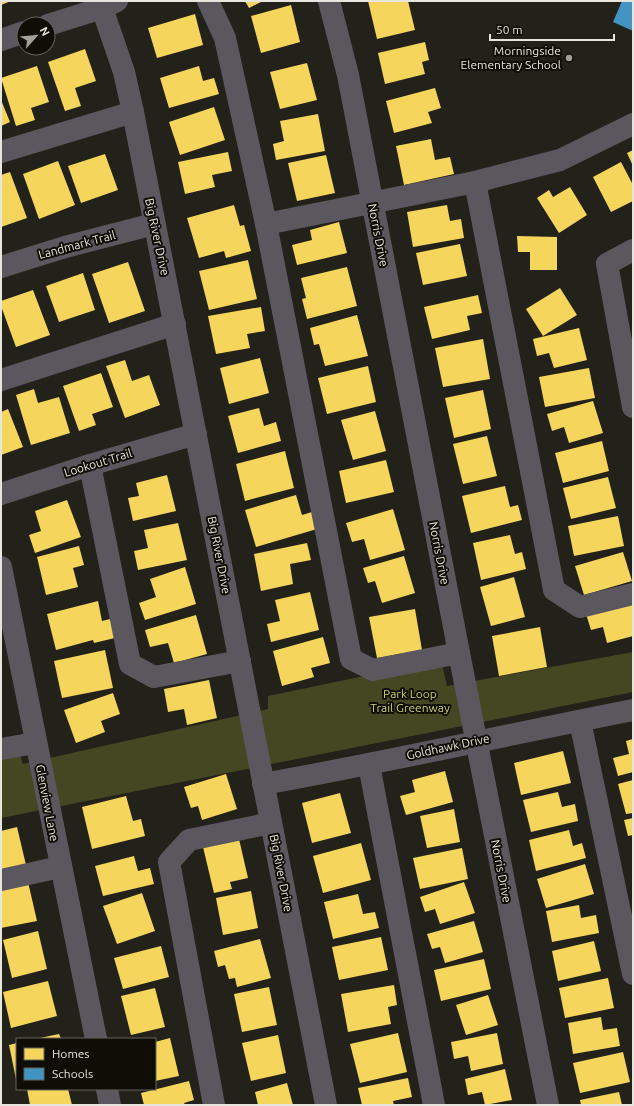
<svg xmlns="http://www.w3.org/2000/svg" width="634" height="1106" viewBox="0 0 634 1106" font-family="Ubuntu,sans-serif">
	<rect width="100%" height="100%" fill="#22221a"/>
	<polygon fill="#454622" points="633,652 633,692 1,818 1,756 19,752 23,764 268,709 268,696 441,660 447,686"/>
	<g fill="#f6d55c">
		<polygon points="1,1 11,1 1,5"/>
		<polygon points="245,1 263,1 249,8"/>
		<polygon points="368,1 408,1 415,30 377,39"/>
		<polygon points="291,5 300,42 261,53 251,16"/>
		<polygon points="195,14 203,45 157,58 148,28"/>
		<polygon points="425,42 429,60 422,62 425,74 385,84 378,53"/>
		<polygon points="85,49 96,81 75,88 81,106 65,111 48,62"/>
		<polygon points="307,63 317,100 280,109 270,72"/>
		<polygon points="37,66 49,102 31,108 35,120 16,126 1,78"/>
		<polygon points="199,66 203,81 214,78 219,94 169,108 160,78"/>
		<polygon points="435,88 441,108 428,112 432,123 394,133 386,101"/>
		<polygon points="1,100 10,122 1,126"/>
		<polygon points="214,107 225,140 180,155 169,122"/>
		<polygon points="318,114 325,151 276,160 273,144 284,141 280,121"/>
		<polygon points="431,139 435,160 450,157 454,174 404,185 396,146"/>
		<polygon points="633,150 633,166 627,153"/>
		<polygon points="228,152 232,171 212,175 215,187 185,194 178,162"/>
		<polygon points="105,154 118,190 81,203 68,166"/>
		<polygon points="326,155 335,193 297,201 288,163"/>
		<polygon points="58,161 75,205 39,219 23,174"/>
		<polygon points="621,162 633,185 633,201 611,212 593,177"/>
		<polygon points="10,172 27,218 1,227 1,175"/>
		<polygon points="570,187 587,215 559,233 537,198 549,190 553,197"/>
		<polygon points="234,205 240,226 244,225 251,251 226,258 224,251 199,258 187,218"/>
		<polygon points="447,205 450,221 461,219 464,238 413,247 407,212"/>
		<polygon points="339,222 347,253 297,265 292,245 312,240 310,230"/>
		<polygon points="517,236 557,237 557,270 530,270 530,252 518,252"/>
		<polygon points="460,244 467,276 423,285 416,253"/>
		<polygon points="248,260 257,299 209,310 199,271"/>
		<polygon points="128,262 145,311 109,323 92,274"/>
		<polygon points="347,267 357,306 307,319 302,299 306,298 301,278"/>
		<polygon points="83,273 95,310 59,322 46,286"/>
		<polygon points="560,288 577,315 543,336 526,309"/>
		<polygon points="33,290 50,335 16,347 1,306 1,301"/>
		<polygon points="478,295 482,313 467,316 470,330 432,339 424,307"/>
		<polygon points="261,307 265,331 247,334 250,348 216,354 208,316"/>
		<polygon points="357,315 368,356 325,366 319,344 314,345 310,328"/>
		<polygon points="579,328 587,360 554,368 549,353 537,356 533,339"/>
		<polygon points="483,339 490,379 443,387 435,348"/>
		<polygon points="260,358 269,393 229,404 220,368"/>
		<polygon points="125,360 132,381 149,375 160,405 125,418 106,366"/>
		<polygon points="368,366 376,402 327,414 318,378"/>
		<polygon points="589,368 595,398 545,407 539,377"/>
		<polygon points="101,373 113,407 92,414 96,425 79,431 63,386"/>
		<polygon points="34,389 38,403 59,397 70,433 31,445 16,395"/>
		<polygon points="483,390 491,429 454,438 445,398"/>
		<polygon points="593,401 603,433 569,443 564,427 552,431 547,414"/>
		<polygon points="259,408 264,426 276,422 281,441 238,453 228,416"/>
		<polygon points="8,409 23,447 1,455 1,412"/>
		<polygon points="375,411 386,451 353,460 341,420"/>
		<polygon points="487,436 497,476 463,484 453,444"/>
		<polygon points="602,441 609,471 563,483 555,453"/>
		<polygon points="285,451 294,488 245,501 236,464"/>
		<polygon points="386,460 394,492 346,503 339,471"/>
		<polygon points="167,475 176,511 133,521 128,498 139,496 136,483"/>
		<polygon points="608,477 616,508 571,519 563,488"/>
		<polygon points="505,486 510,507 518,505 522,520 471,533 462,496"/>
		<polygon points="296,495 302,515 312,512 317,529 256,547 245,510"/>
		<polygon points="67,500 81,537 35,553 29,535 41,531 35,511"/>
		<polygon points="393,509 405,550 370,560 364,539 352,542 346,523"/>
		<polygon points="618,516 624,546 574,556 568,526"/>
		<polygon points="178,523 187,560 138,570 134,551 148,548 144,530"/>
		<polygon points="510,535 515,554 522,552 526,569 481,580 473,543"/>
		<polygon points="307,543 311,560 290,564 293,584 261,591 254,554"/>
		<polygon points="79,546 84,565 73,568 78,587 46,595 37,557"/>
		<polygon points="623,552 632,581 584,595 575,566"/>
		<polygon points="404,556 415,593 382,603 375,581 368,583 363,568"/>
		<polygon points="185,567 196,604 145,620 139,603 156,597 150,579"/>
		<polygon points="514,577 525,617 491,626 480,587"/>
		<polygon points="310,592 319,630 271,642 267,624 280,621 275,600"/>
		<polygon points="98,601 102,621 114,618 119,637 94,643 93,640 56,650 47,614"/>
		<polygon points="632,602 633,636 607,643 603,627 591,630 586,614"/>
		<polygon points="415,609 422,650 377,658 369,617"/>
		<polygon points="196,615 207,654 174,663 168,643 150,647 145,630"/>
		<polygon points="540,627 547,667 499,676 492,636"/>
		<polygon points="323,637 330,663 311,668 314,677 282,686 273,651"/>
		<polygon points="105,650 113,688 62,698 54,661"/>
		<polygon points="209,680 217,718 187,725 184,709 168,712 164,689"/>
		<polygon points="113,693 120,714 101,721 105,732 76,743 64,710"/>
		<polygon points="633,739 633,772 618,776 613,758 629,754 626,741"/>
		<polygon points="563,751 571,783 521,795 514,763"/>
		<polygon points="445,771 453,802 406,815 400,796 415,792 412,780"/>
		<polygon points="226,774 237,809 202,820 198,806 191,808 184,787"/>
		<polygon points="633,780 633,813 626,814 618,784"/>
		<polygon points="558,792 562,807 575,804 578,821 531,832 523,800"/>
		<polygon points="340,793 351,833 312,843 302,803"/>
		<polygon points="126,796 133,821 141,819 145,836 92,849 82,807"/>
		<polygon points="454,809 460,842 427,848 420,816"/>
		<polygon points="633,818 633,835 628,836 624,820"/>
		<polygon points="17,827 26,865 1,871 1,831"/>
		<polygon points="569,830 573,846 582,843 586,858 536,871 529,840"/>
		<polygon points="239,839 248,878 230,882 232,889 214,893 203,847"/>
		<polygon points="361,843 371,880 323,893 313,856"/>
		<polygon points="462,848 468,879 420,889 413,858"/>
		<polygon points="134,856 138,871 150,868 154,884 103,896 95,866"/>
		<polygon points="585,864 594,894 546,908 537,879"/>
		<polygon points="28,882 37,921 1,928 1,888"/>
		<polygon points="464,882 475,913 440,924 435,909 425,912 420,897"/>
		<polygon points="251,891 258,928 223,935 216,898"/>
		<polygon points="142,893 155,931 117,944 103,906"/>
		<polygon points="358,894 363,914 375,912 379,928 333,939 324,902"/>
		<polygon points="579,905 581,918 596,915 599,933 552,942 546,911"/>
		<polygon points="474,921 483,952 445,963 440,947 432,949 427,934"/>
		<polygon points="38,931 47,969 12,978 3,940"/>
		<polygon points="381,937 388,970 339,980 332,947"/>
		<polygon points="260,939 271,978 237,987 235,978 229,979 225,965 218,967 214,951"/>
		<polygon points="594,941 601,971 558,981 552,951"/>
		<polygon points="161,946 169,977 123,989 114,958"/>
		<polygon points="484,959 491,989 441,1001 434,970"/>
		<polygon points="608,978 614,1008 565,1018 559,988"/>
		<polygon points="48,981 57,1016 11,1028 3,992"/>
		<polygon points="394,985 397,1005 388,1007 391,1024 348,1032 341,994"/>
		<polygon points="269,987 277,1025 242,1032 234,994"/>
		<polygon points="155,988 165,1027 131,1035 121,996"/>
		<polygon points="488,995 498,1025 466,1035 456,1005"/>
		<polygon points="601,1017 603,1030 617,1028 620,1046 573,1054 568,1023"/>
		<polygon points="398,1033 407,1072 360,1083 350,1044"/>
		<polygon points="497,1033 503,1064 471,1071 468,1056 454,1059 451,1042"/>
		<polygon points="59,1034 61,1039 40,1039 40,1038"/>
		<polygon points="278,1035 286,1073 251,1081 242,1043"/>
		<polygon points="170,1038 179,1076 155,1081 155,1042"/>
		<polygon points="17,1043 17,1079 16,1079 9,1045"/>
		<polygon points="623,1052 630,1082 580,1093 573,1063"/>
		<polygon points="505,1069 512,1100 485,1105 482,1092 468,1095 465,1079"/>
		<polygon points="408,1078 412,1097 393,1101 394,1105 362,1105 358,1088"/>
		<polygon points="189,1081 194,1100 184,1103 185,1105 144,1105 141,1093"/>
		<polygon points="287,1083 293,1105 258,1105 255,1092"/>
		<polygon points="27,1089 68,1089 72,1105 30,1105"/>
		<polygon points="619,1092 622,1105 581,1105 580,1100"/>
	</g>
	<polygon fill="#4393c3" points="622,1 633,1 633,31 613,22"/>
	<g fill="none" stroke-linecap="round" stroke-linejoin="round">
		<g stroke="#5a585e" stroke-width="22">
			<polyline points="208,1 225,38 266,224 475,182 560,160 633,124"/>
			<polyline points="329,1 348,75 459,653 548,1105"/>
			<polyline points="102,8 124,72 133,112 326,1105"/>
			<polyline points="48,25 102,8 117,1"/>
			<polyline points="1,40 24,32"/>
			<polyline points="1,152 133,112"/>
			<polyline points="475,182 554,590 580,607 633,594"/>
			<polyline points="266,224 351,659 373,670 459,653"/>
			<polyline points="633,250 607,264 633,407"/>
			<polyline points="1,267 65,247 154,224"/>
			<polyline points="1,380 175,324"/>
			<polyline points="90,465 130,664 154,677 240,661"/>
			<polyline points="1,494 90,465 196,434"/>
			<polyline points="1,567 96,1039"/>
			<polyline points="580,721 633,974"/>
			<polyline points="1,749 35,743"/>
			<polyline points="369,765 434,1105"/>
			<path d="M263 784C387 762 510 734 633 710"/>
			<polyline points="1,880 60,867"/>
			<polyline points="107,1089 110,1105"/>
			<polyline points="214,1105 169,862 189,840 271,823"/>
		</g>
	</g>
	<circle fill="#a1a198" stroke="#0e0e07" stroke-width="1.5" cx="569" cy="58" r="4"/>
	<g text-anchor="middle" stroke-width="4" stroke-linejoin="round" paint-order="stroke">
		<g font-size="12" fill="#e6e6dc" stroke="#0e0e07" text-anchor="end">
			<text x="561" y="55">Morningside<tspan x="561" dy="14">Elementary School</tspan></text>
		</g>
		<g font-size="12" fill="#e6e6dc" stroke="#0e0e07">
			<text transform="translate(378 235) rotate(79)" y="4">Norris Drive</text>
			<text transform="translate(157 237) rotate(78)" y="4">Big River Drive</text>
			<text transform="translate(77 245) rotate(-15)" y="4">Landmark Trail</text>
			<text transform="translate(98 463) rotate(-17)" y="4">Lookout Trail</text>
			<text transform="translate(439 553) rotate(79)" y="4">Norris Drive</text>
			<text transform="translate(219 555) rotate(79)" y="4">Big River Drive</text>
			<text transform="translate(448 747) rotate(-12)" y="4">Goldhawk Drive</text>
			<text transform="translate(47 803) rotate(79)" y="4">Glenview Lane</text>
			<text transform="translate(501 871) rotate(79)" y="4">Norris Drive</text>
			<text transform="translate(281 873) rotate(79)" y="4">Big River Drive</text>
		</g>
		<g font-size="12" fill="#cfd271" stroke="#0e0e07">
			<text x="410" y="698">Park Loop<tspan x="410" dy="14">Trail Greenway</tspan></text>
		</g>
	</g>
	<rect width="634" height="1106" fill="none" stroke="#e6e6dc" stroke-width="4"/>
	<rect x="16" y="1038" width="140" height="52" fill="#0e0e07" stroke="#64645c"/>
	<rect x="24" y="1048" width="20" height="12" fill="#f6d55c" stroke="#64645c"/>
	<text x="52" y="1058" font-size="12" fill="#e6e6dc">Homes</text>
	<rect x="24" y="1068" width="20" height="12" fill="#4393c3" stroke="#64645c"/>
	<text x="52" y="1078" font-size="12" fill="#e6e6dc">Schools</text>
	<g transform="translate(36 36) rotate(63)"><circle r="19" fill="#0e0e07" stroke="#64645c"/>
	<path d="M0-3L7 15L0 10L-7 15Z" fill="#a1a198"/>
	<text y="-6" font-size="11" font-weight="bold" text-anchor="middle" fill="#e6e6dc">N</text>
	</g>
	<path d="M490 34v6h124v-6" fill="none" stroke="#e6e6dc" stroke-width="2"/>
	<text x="496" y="34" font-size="12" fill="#e6e6dc" stroke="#0e0e07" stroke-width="3" paint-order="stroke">50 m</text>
</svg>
